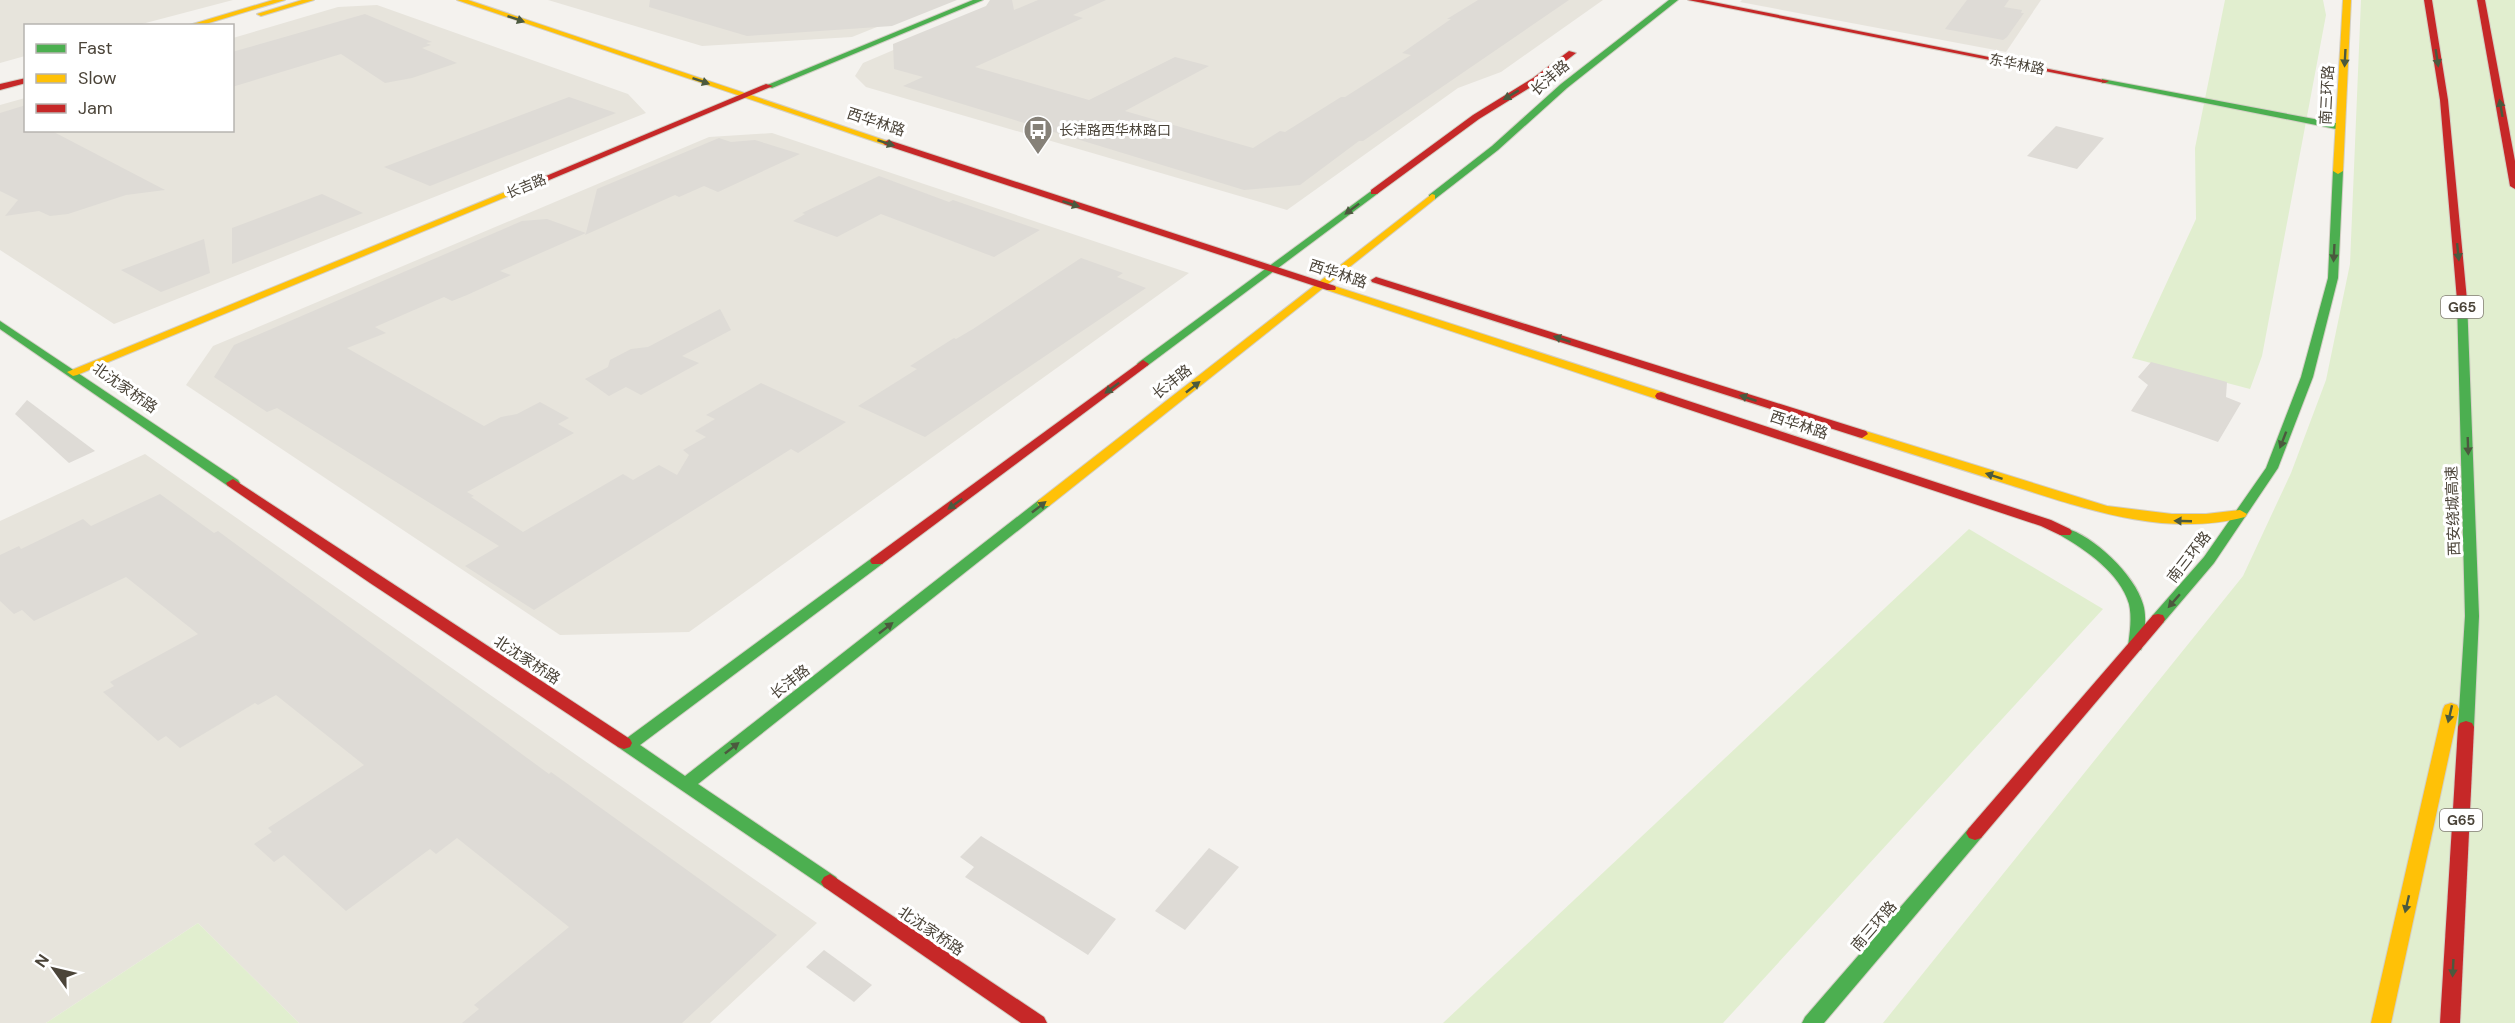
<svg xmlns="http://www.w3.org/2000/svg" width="2515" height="1023" viewBox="0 0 2515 1023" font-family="'DM Sans','Noto Sans SC',sans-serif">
	<rect width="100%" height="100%" fill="#f4f2ee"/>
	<g fill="#e7e4dc">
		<polygon points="0,0 233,0 138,25 26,26 25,56 0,63"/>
		<polygon points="548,0 944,0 852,37 702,46"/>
		<polygon points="1011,0 1603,0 1501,72 1458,88 1287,210 866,87 855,76 863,63"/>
		<polygon points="1742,0 2041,0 2006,52 1740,2"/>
		<polygon points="377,5 628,94 646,113 114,324 0,250 0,105 25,98 26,130 232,130 233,38 338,7"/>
		<polygon points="772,133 1189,273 689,632 560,635 186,385 213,346 709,137"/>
		<polygon points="145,454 817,923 710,1023 299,1023 198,923 46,1023 0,1023 0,521"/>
	</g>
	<g fill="#e1eecf">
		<polygon points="2225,0 2323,0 2326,15 2262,356 2250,389 2132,358 2196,219 2195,148"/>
		<polygon points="2361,0 2515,0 2515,1023 1883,1023 2243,576 2291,473 2326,380 2350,264"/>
		<polygon points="1969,529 2103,609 1723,1023 1443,1023"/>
		<polygon points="198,923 299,1023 46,1023"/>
	</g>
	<g fill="#dedbd6">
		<polygon points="650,0 957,0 892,26 747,36 649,7"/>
		<polygon points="990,0 1012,0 1014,10 1038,0 1106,0 1073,15 1083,18 975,67 1089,100 1175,57 1209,66 1125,111 1253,148 1280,131 1285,132 1341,97 1345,97 1411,55 1402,53 1451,19 1447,19 1478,0 1569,0 1363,141 1359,141 1300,185 1244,190 903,86 923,77 894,69 893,44 986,6"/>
		<polygon points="1967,0 2009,0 2004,7 2022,10 2021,13 2024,13 2007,37 2003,40 1945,29"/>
		<polygon points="365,14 432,42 426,43 431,45 422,48 457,63 412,78 385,83 341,54 232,87 232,52"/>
		<polygon points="569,97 616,113 430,186 384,167"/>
		<polygon points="26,105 26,130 50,130 165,190 126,195 68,214 50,216 39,211 5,216 18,200 0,191 0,113"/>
		<polygon points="2056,126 2104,138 2077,169 2027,156"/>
		<polygon points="719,138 731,142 755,140 800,154 718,192 704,186 679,197 675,195 585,235 586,233 500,271 511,275 467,295 452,301 444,297 375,327 386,333 347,348 484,426 501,417 517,414 540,402 569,418 558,424 574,433 467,492 474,496 471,497 523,532 623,474 633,480 659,465 677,475 689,455 683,450 706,437 695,431 715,419 706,415 761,383 846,422 798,453 791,449 534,610 465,566 499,546 277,408 267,412 214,377 234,345 522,221 547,219 586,233 597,189"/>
		<polygon points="879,176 949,202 953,200 1040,230 994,257 881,214 837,237 793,221 805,214 802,213"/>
		<polygon points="322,194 363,213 232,264 232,228"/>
		<polygon points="204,239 210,273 161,292 121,270"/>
		<polygon points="1081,258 1123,273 1117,277 1146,288 925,437 858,406 917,369 910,366 954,338 956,339 973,329"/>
		<polygon points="720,309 731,330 682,356 699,363 641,395 626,387 609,396 585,379 608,367 610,360 631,349 648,347"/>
		<polygon points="2151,362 2227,382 2226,397 2241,403 2218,442 2131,411 2148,385 2138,377"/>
		<polygon points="27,400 95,451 69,463 15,414"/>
		<polygon points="160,494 214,533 218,531 549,774 551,772 777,935 682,1023 462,1023 479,1009 474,1005 569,927 457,838 436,854 430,849 346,911 284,855 274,862 254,844 272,832 268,828 364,765 276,695 258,705 255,703 180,748 166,736 158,741 103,692 114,686 110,682 198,634 126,577 34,621 22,610 14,614 0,601 0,555 19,546 21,549 83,519 91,526"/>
		<polygon points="981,836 1116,919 1088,955 965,877 974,867 960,857"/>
		<polygon points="1209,848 1239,867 1185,930 1155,911"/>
		<polygon points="824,950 872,985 854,1002 806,967"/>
	</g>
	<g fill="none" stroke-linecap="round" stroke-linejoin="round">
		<g stroke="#d3cfc5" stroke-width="2">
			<g id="fast">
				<polygon points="973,0 983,0 772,88 765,86"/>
				<polygon points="1669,0 1678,0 1567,88 1498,150 1435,199 1429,199 1429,195 1492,146 1561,84"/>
				<polygon points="2102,79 2341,124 2345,127 2341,130 2105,83 2102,83"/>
				<polygon points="2338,168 2343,171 2338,278 2313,377 2278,468 2214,563 2163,623 2153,623 2151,619 2153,615 2204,557 2266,468 2301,377 2328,278 2333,171"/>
				<polygon points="1374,189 1379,192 1377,194 1147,366 1139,366 1137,364 1139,362"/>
				<polygon points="2462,297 2467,300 2479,616 2474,727 2472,731 2466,733 2460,731 2458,727 2465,616 2457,300"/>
				<polygon points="0,321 238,480 240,483 238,486 228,486 0,329"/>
				<polygon points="1044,499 1049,500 1051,503 1049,506 698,784 836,877 839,882 836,887 830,890 824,887 618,747 616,743 618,739 627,738 872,558 882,558 884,561 882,564 640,745 685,776 1039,500"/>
				<path d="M2065 528C2093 535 2135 575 2143 604 2146 613 2145 623 2145 632 2144 638 2144 644 2141 650H2131L2128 646C2130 632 2132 617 2129 604 2120 573 2086 550 2060 535L2058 532 2060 529Z"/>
				<polygon points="1975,826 1981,828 1984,833 1981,838 1824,1023 1802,1023 1805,1017 1969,828"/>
			</g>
		</g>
		<g stroke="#d3cfc5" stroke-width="2">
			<g id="slow">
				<polygon points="273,0 285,0 199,26 186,26"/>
				<polygon points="302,0 314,0 261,16 257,14"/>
				<polygon points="457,0 468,0 893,143 885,145"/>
				<polygon points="2343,0 2351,0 2343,171 2338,174 2333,171"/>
				<polygon points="517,187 525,189 77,375 73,376 67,372"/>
				<polygon points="1432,194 1435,195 1435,199 1049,506 1039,506 1037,503 1039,500"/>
				<polygon points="1331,285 1665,393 1667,396 1661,400 1657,399 1327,290 1327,286"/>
				<path d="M1862 430 2107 506 2172 514H2206L2240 510 2247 514 2245 517C2164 538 2083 508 2007 484 1957 468 1907 452 1858 437L1856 434Z"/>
				<polygon points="2451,703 2457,705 2459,709 2391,1023 2371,1023 2443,709 2445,705"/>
			</g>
		</g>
		<g stroke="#d3cfc5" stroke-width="2">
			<g id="jam">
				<polygon points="1688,0 1703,0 2109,81 2105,83"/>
				<polygon points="2424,0 2432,0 2448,100 2467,300 2462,303 2457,300 2440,100"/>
				<polygon points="2477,0 2485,0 2515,161 2515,189 2510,186"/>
				<polygon points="1569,51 1576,53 1539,82 1479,119 1377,194 1371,194 1371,190 1473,115 1533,78"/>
				<polygon points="26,78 26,83 0,90 0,84"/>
				<polygon points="766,84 773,86 523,191 515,189"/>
				<polygon points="888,140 1335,286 1336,288 1335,290 1327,290 885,145 883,143"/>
				<polygon points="1376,277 1866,431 1868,434 1862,438 1858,437 1372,282 1371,280"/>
				<polygon points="1143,360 1149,364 1147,366 882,564 872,564 870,561 872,558"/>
				<polygon points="1661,392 2051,520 2070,529 2072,532 2070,535 2060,535 2041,526 1657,399 1655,396 1657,393"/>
				<polygon points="233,479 630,739 632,743 630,747 624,749 618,747 370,583 228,486 226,483"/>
				<polygon points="2158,614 2163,615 2165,619 2163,623 1981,838 1975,840 1969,838 1966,833 1969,828 2153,615"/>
				<polygon points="2466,721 2472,723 2474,727 2460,1023 2440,1023 2458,727 2460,723"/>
				<polygon points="830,874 1044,1017 1047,1023 1021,1023 824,887 821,882 824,877"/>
			</g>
		</g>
		<use href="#fast" fill="#4caf50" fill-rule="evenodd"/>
		<use href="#slow" fill="#ffc107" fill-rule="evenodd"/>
		<use href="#jam" fill="#c62828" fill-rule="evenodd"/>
	</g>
	<defs><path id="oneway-solid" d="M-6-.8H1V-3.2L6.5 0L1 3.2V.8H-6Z" transform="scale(1.5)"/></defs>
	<g fill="#4b593e">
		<use href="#oneway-solid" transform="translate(516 19) rotate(19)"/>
		<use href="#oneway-solid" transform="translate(2345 58) rotate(93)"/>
		<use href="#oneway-solid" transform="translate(2437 58) rotate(81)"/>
		<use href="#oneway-solid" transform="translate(701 81) rotate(19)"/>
		<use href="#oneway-solid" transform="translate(1511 95) rotate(149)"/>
		<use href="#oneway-solid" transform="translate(2501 108) rotate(-100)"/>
		<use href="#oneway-solid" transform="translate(886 143) rotate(18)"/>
		<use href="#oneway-solid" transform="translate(1071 204) rotate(18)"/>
		<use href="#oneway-solid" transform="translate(1352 209) rotate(143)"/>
		<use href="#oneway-solid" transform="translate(2458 252) rotate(84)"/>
		<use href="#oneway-solid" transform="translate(2334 253) rotate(93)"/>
		<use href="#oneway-solid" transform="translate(1562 339) rotate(-162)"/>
		<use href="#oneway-solid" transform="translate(1193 387) rotate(-38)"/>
		<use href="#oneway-solid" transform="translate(1112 388) rotate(143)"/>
		<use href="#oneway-solid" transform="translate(1748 398) rotate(-162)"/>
		<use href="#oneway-solid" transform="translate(2283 440) rotate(111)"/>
		<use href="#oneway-solid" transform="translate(2468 446) rotate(88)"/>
		<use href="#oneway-solid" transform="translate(1994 476) rotate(-162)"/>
		<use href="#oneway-solid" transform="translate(955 504) rotate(144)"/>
		<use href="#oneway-solid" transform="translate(1039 507) rotate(-38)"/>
		<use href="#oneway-solid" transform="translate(2183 521) rotate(-178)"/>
		<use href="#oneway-solid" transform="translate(2174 601) rotate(131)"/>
		<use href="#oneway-solid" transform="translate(886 628) rotate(-38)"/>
		<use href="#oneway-solid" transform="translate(2450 714) rotate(103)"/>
		<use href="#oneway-solid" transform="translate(732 748) rotate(-38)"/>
		<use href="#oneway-solid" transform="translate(2407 904) rotate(103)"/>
		<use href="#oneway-solid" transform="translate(2453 968) rotate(93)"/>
	</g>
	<defs>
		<g id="bus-pin" transform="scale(1.5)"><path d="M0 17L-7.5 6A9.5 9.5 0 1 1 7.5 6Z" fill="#868178" stroke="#fff"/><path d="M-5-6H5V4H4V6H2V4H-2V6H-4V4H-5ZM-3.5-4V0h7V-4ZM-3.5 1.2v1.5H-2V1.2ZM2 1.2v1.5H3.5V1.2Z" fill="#fff"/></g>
	</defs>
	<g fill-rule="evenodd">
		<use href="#bus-pin" x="1038" y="130"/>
	</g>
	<g text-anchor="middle" stroke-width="6" stroke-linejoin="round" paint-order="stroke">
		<g font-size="14" fill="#4b4439" stroke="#fff">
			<text transform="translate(2017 64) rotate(11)" y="5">东华林路</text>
			<text transform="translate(526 186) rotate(-22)" y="5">长吉路</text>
		</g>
		<g font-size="14" fill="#4b4439" stroke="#fff" text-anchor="start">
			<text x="1059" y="135">长沣路西华林路口</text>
		</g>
		<g fill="#fff" stroke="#817c74" stroke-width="1.5">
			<rect x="2441" y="296" width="42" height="22" rx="4.5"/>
			<rect x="2440" y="809" width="42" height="22" rx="4.5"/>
		</g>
		<g font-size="14" font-weight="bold" fill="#4b4439">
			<text x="2462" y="312">G65</text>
			<text x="2461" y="825">G65</text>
		</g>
		<g font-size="15" fill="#4b4439" stroke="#fff">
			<text transform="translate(1550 78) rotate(-41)" y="5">长沣路</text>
			<text transform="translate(2327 95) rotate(-87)" y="5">南三环路</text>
			<text transform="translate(876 122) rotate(18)" y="5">西华林路</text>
			<text transform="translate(1338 274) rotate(18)" y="5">西华林路</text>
			<text transform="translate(1172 382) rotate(-38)" y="5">长沣路</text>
			<text transform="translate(125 388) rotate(35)" y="5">北沈家桥路</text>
			<text transform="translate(1799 425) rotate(18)" y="5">西华林路</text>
			<text transform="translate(2453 511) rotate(-92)" y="5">西安绕城高速</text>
			<text transform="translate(2189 557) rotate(-52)" y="5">南三环路</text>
			<text transform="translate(527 660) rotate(33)" y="5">北沈家桥路</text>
			<text transform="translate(790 682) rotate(-38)" y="5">长沣路</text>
			<text transform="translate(1874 926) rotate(-49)" y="5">南三环路</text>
			<text transform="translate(931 931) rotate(34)" y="5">北沈家桥路</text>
		</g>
	</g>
	<rect x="24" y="24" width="210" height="108" fill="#ffffff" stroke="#b7b4b0" stroke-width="1.5"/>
	<rect x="36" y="44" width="30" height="9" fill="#4caf50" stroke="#b7b4b0" stroke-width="1.5"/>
	<text x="78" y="54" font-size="18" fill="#4b4439">Fast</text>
	<rect x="36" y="74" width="30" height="9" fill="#ffc107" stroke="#b7b4b0" stroke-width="1.5"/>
	<text x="78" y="84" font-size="18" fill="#4b4439">Slow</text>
	<rect x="36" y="104" width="30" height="9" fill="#c62828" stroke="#b7b4b0" stroke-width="1.5"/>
	<text x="78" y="114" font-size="18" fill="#4b4439">Jam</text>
	<g transform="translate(54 969) rotate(304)" stroke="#ffffff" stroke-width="4.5" paint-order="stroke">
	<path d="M0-4.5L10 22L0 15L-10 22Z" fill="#4b4439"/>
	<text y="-9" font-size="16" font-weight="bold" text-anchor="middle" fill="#4b4439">N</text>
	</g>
</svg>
